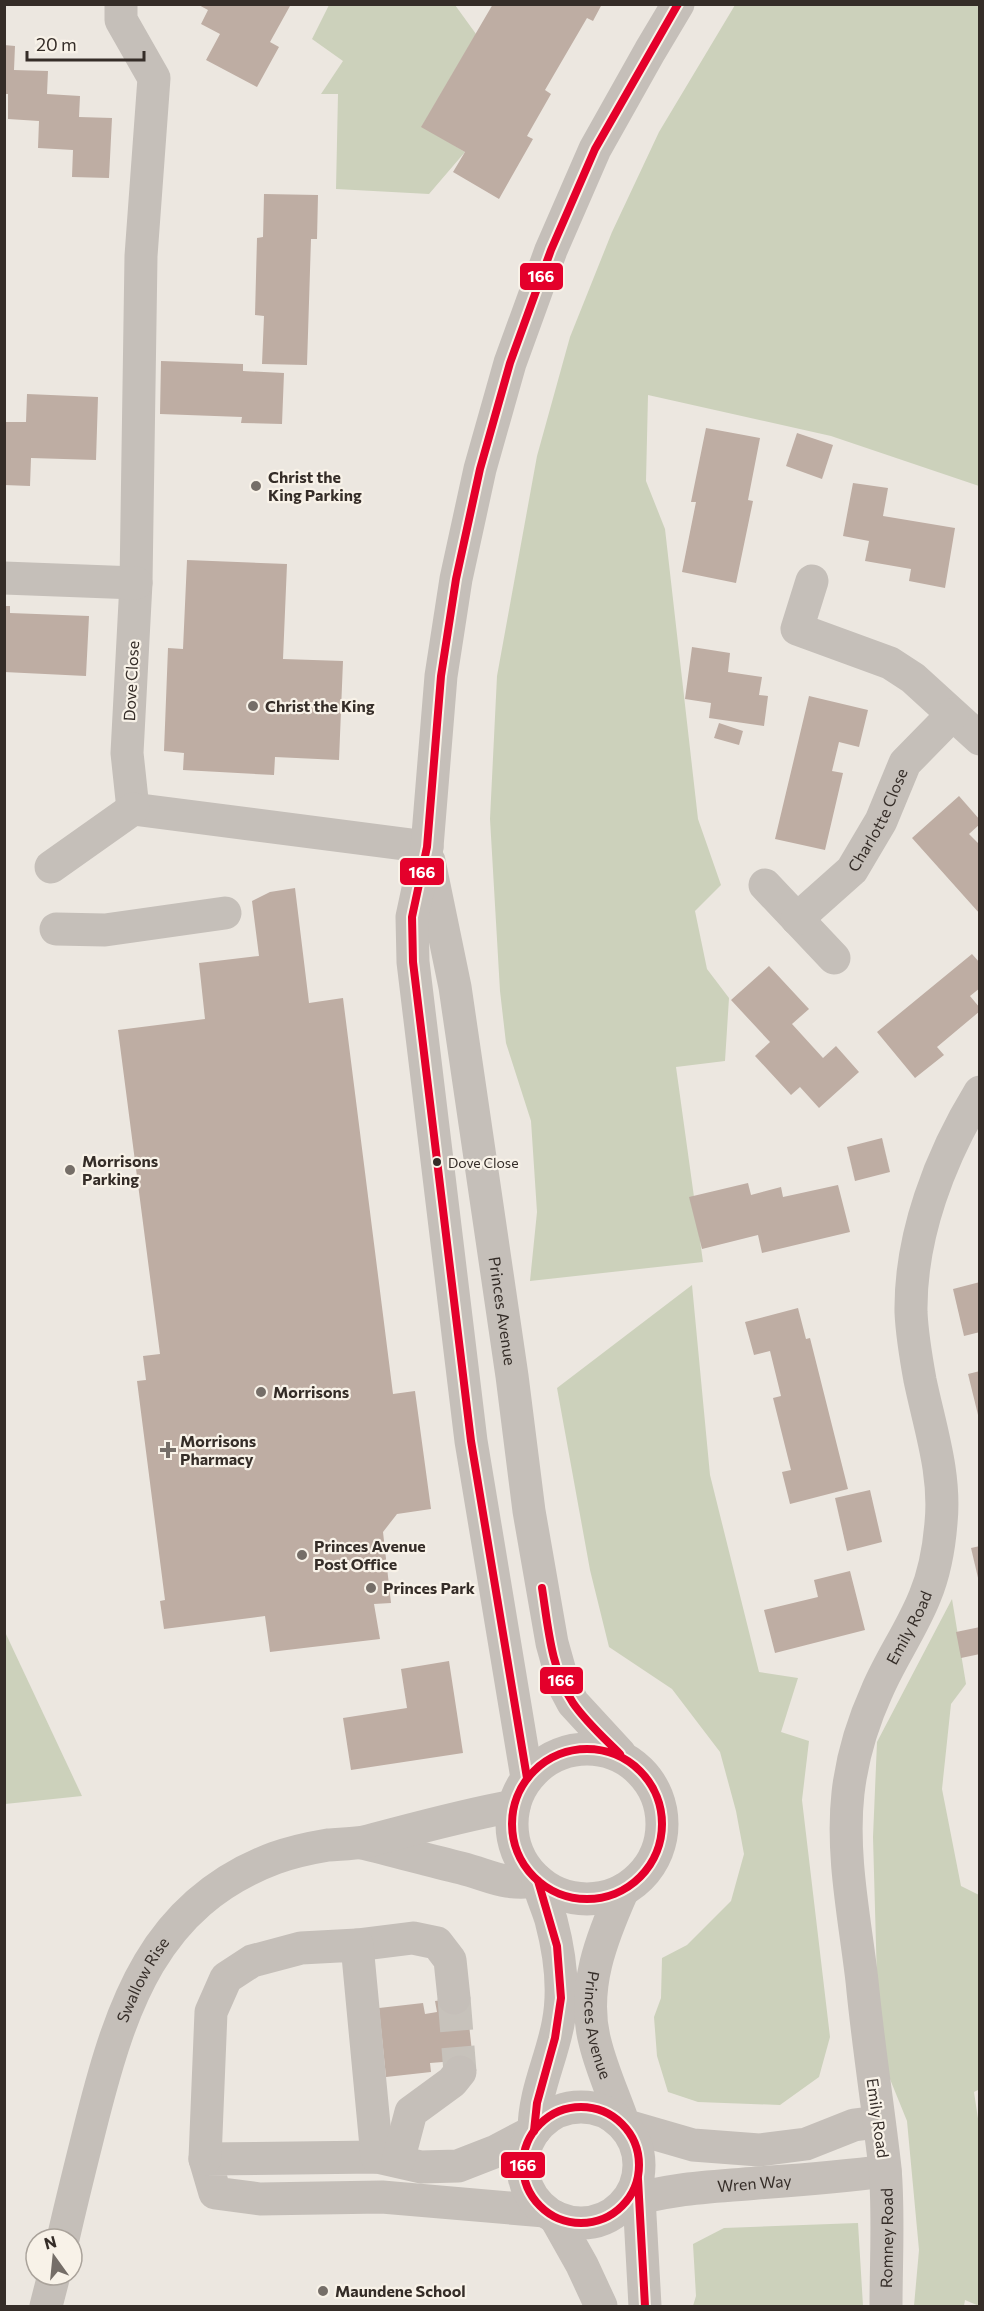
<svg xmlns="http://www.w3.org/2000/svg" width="984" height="2311" viewBox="0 0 984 2311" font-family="Commissioner,sans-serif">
	<rect width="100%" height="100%" fill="#ece7e0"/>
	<g fill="#ccd1bb">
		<polygon points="329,5 455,5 476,34 422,126 465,152 429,194 336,189 338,94 321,94 343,61 312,39"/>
		<polygon points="735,5 979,5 979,486 831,436 648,395 646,481 665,529 698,819 721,885 695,911 707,969 729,998 725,1061 676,1067 703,1262 530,1281 537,1212 531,1121 506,1043 500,991 490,819 497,676 537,456 570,337 612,232 659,132"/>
		<polygon points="692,1285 710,1475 759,1672 798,1678 781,1732 809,1741 802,1800 830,2037 819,2077 780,2105 698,2102 668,2092 657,2056 654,2017 661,1998 662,1958 687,1945 731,1901 744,1854 736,1811 720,1752 672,1689 609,1647 590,1570 557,1388"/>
		<polygon points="952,1599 966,1684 951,1704 942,1789 961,1886 979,1895 980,2089 974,2092 980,2132 979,2306 965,2300 964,2306 914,2306 919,2250 907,2121 879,2052 873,1837 877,1742"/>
		<polygon points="4,1632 5,1632 82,1796 5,1804"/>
		<polygon points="858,2223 863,2306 693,2306 696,2296 693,2244 724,2228"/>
	</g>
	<g fill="#beada3">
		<polygon points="197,4 290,6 270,42 279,47 257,87 206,60 220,34 201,24 208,10"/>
		<polygon points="493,4 602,4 593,21 587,18 545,90 551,94 527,136 533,139 499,199 453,172 465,152 421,127"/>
		<polygon points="4,45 15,46 14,70 48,71 47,94 80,96 79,117 112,118 109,178 72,177 73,150 38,148 39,121 8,119 8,94 4,94"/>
		<polygon points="264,194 318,195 317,239 311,239 307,365 262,364 264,316 255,315 257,238 263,237"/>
		<polygon points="161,361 243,364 243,371 284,373 282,424 241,423 242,417 160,414"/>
		<polygon points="27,394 98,397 96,460 31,458 30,486 4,485 4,422 26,422"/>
		<polygon points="706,428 760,438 748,500 753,501 736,583 682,572 696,502 691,502"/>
		<polygon points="797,433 833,445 822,479 786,466"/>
		<polygon points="853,483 888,488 883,516 955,528 945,588 909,581 911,569 865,561 869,541 843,536"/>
		<polygon points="187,560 287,564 283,659 343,661 339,760 275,757 274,775 183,770 184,753 164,751 168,648 183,649"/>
		<polygon points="4,606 10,606 10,613 89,616 86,676 4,672"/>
		<polygon points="692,647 730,653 728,672 762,677 759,695 768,696 764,726 709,718 711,703 685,699"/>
		<polygon points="809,696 868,710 859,747 839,742 832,771 843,773 825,850 775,839"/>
		<polygon points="719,723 743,731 739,745 714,738"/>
		<polygon points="959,796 980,820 980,824 969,834 980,845 980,914 912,838"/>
		<polygon points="295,888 309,1003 343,998 393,1394 415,1391 431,1509 397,1514 383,1532 391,1603 374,1604 380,1639 270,1652 265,1616 164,1629 160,1601 165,1600 137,1381 146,1380 143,1356 160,1354 118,1030 205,1019 199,963 259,956 252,901 270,892"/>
		<polygon points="972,954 980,963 980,988 970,996 980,1008 980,1011 937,1047 944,1055 915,1078 877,1032"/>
		<polygon points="769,966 809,1009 792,1024 823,1058 836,1046 859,1072 819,1108 800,1087 791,1095 755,1056 770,1042 731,1000"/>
		<polygon points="882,1138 890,1172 855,1181 847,1147"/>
		<polygon points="748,1183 751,1195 781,1187 783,1197 838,1185 850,1232 762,1253 758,1235 702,1249 689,1197"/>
		<polygon points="980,1282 980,1332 964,1336 953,1289"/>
		<polygon points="798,1308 806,1339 810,1338 848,1489 790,1504 782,1472 791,1470 773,1398 781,1396 770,1351 754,1355 745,1322"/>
		<polygon points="980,1371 980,1419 979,1419 968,1374"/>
		<polygon points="870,1490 882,1542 847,1551 835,1498"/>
		<polygon points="980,1546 980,1582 979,1582 971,1548"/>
		<polygon points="850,1571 865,1630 775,1653 764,1610 818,1597 814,1580"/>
		<polygon points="980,1627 980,1654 961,1658 956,1632"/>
		<polygon points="449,1661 463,1753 351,1770 343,1718 407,1708 401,1669"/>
		<polygon points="466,1997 474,2070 444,2073 443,2062 430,2063 431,2072 386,2077 379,2008 423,2003 425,2014 437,2012 435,2001"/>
	</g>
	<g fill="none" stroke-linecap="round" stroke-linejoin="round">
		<polyline stroke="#c7c2bb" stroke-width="33" stroke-dasharray="33 16" stroke-linecap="butt" points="454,1998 460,2072"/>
		<g stroke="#c5bfb9" stroke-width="33">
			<polyline points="121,4 121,20 154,78 141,256 136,583 127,753 133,809"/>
			<polyline points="4,578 136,583"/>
			<polyline points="812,581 797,629 890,663 913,678 980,739"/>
			<polyline points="133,809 427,847"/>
			<path id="s1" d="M429 861 455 987 512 1376 529 1511 552 1643 564 1686 573 1703 620 1754"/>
			<polyline points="51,867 133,809"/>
			<polyline points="765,885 834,958"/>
			<path id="s2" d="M797 919 852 870 881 821 905 763 952 715"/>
			<polyline points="56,929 105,930 225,913"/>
			<circle cx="587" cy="1824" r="75"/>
			<polyline points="527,1778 471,1441 413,962 412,917 427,847 441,676 456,579 480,469 510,363 551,250 595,149 650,51 678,4"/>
			<path d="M362 1843C395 1851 428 1860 461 1868 492 1876 504 1886 538 1881"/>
			<path d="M538 1881C541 1894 547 1907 551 1920 560 1954 565 1989 558 2024 551 2061 534 2092 534 2131L494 2152 458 2166 421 2167 377 2157 205 2159 215 2193 260 2199 382 2197 545 2211"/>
			<path id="s3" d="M623 1890C602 1937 581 1989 595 2042 602 2071 615 2098 624 2125L693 2145 759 2150 806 2144 854 2125 878 2122"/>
			<polyline points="357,1945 413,1938 437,1943 450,1960 454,1998"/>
			<circle cx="581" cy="2165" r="58"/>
			<polyline points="205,2159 211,2012 226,1978 252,1961 301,1948 357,1945 377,2157"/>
			<polyline points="398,2161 411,2112 452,2082 460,2072"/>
			<polyline points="638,2179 645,2306"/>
			<path id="s4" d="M626 2202C669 2188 713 2187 757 2183 800 2180 842 2177 885 2171"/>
			<polyline points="555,2217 582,2265 601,2306"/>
			<path id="s5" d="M63 2239C72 2199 82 2160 92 2120 121 2006 154 1903 275 1858 292 1852 310 1848 328 1845 340 1844 352 1844 364 1842 414 1829 463 1815 514 1806"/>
			<polyline points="46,2306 54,2275"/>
			<path id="s6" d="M886 2306C886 2261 889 2214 885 2168 878 2106 868 2044 862 1981 855 1920 841 1855 848 1793 852 1758 862 1724 877 1691 891 1658 912 1629 925 1596 935 1572 939 1548 941 1523 946 1474 930 1428 920 1380 916 1358 912 1335 911 1312 910 1236 940 1157 980 1092"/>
		</g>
		<g stroke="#f8f2e8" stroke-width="12">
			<g id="bus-1">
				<path d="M542 1588C548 1626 551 1670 573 1703 586 1722 604 1738 620 1754"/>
				<circle cx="587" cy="1824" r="75"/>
				<polyline points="527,1778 471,1441 413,962 412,917 427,847 441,676 456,579 480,469 510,363 551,250 595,149 678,4"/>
				<circle cx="581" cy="2165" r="58"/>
				<polyline points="534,2131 537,2103 555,2038 561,1998 557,1946 538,1881"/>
				<polyline points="638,2179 645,2306"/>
			</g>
		</g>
		<use href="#bus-1" stroke="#e4002b" stroke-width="8"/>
	</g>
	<g fill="#756e68" stroke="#f8f2e8" stroke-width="2">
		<circle cx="256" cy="486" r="6"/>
		<circle cx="253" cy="706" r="6"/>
		<circle cx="70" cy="1170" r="6"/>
		<circle cx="261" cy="1392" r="6"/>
		<path d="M165 1441h6v6h6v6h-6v6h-6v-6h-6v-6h6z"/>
		<circle cx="302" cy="1555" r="6"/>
		<circle cx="371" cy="1588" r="6"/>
		<circle cx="323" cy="2291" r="6"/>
	</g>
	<circle fill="#352d28" stroke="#f8f2e8" stroke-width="2" cx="437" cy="1162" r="5"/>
	<g text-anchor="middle" stroke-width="4.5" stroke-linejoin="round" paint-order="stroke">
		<g font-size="14" fill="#352d28" stroke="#f8f2e8" text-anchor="start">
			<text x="448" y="1168">Dove Close</text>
		</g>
		<g font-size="16" font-weight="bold" fill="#352d28" stroke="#f8f2e8" text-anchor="start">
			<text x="268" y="483">Christ the<tspan x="268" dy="18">King Parking</tspan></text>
			<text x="265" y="712">Christ the King</text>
			<text x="82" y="1167">Morrisons<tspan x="82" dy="18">Parking</tspan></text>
			<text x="273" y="1398">Morrisons</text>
			<text x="180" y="1447">Morrisons<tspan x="180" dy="18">Pharmacy</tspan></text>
			<text x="314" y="1552">Princes Avenue<tspan x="314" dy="18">Post Office</tspan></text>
			<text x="383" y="1594">Princes Park</text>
			<text x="335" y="2297">Maundene School</text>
		</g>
		<g font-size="16" fill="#352d28" stroke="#f8f2e8">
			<text transform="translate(131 681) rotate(-87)" y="6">Dove Close</text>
			<text dy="6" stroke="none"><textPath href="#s2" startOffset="130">Charlotte Close</textPath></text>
			<text dy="6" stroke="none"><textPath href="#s1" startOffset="456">Princes Avenue</textPath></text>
			<text dy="6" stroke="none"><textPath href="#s6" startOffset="693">Emily Road</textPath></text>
			<text dy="6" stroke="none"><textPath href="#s5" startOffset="272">Swallow Rise</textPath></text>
			<text dy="6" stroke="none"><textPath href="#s3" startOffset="141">Princes Avenue</textPath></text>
			<text transform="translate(878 2118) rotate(82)" y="6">Emily Road</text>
			<text dy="6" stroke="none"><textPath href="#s4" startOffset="130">Wren Way</textPath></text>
			<text dy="6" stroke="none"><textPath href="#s6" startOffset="68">Romney Road</textPath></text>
		</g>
	</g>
	<g stroke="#f8f2e8" stroke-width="2">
		<rect x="519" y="262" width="45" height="29" rx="6" fill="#e4002b"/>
		<rect x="399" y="857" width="46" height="29" rx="6" fill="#e4002b"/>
		<rect x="539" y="1666" width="45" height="29" rx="6" fill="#e4002b"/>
		<rect x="500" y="2151" width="46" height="28" rx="6" fill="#e4002b"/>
	</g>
	<g font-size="16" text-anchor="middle" font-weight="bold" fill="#fff">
		<text x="541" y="282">166</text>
		<text x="422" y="878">166</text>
		<text x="561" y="1686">166</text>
		<text x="523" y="2171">166</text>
	</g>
	<rect width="984" height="2311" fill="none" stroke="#352d28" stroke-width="12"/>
	<g transform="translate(54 2257) rotate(345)"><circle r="28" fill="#f8f2e8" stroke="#aaa39b" stroke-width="1.5"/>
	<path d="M0-4.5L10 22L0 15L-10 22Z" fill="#756e68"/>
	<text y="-9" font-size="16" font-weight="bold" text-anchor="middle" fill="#352d28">N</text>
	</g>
	<path d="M27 51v9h117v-9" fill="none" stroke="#352d28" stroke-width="3"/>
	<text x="36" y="51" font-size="18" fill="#352d28" stroke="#f8f2e8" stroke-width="4.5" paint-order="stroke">20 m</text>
</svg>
